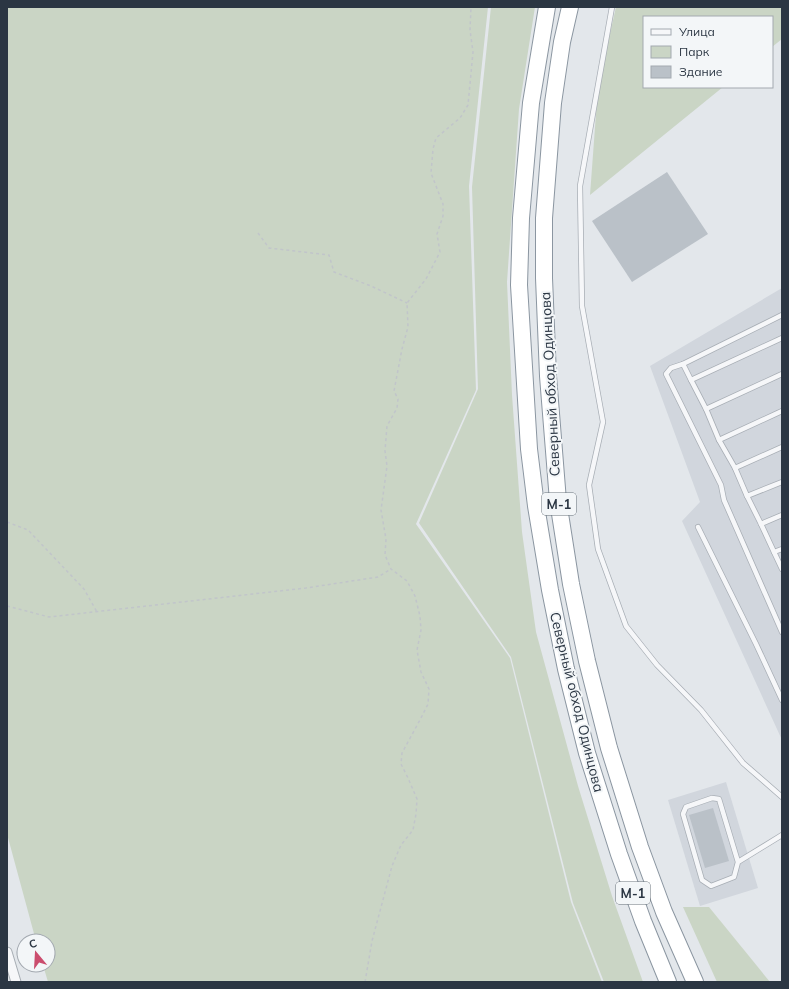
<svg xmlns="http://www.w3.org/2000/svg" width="789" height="989" viewBox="0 0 789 989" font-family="Mulish,sans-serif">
	<rect width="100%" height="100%" fill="#e3e7eb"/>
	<g fill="#d1d6dd">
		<polygon points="782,288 782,740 682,521 700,502 650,366"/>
		<polygon points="726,782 758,888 700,906 668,800"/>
	</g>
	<g fill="#cad5c5">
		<polygon points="7,7 488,7 469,186 476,390 416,524 510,658 571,902 602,982 48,982 43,965 48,965 48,941 36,941 7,834"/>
		<polygon points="491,7 535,7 519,109 507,282 512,395 522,532 536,632 578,786 612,896 643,982 604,982 573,903 511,657 419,523 478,389 472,187"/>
		<polygon points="616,7 782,7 782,39 772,47 772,17 644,17 644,87 723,87 590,195 598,87"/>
		<polygon points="683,907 709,907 770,982 717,982"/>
	</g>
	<g fill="#bac1c8">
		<polygon points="667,172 708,234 632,282 592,221"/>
		<polygon points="713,808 729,861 705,868 689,815"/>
	</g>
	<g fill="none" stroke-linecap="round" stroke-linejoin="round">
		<g stroke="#a8aeb5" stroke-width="6">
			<g id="lane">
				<polyline points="612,7 580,186 582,306 603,422 589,485 598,549 626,626 657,665 701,710 743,763 782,797"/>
				<polyline points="782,315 683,364 691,380 782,338"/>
				<polyline points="683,364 671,368 666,374 721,485 724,500 782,632"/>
				<polyline points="782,374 706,409 719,440 782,411"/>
				<polyline points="691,380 706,409"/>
				<polyline points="719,440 735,468"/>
				<polyline points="782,447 735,468 747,496 782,482"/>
				<polyline points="747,496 761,524"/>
				<polyline points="782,515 761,524 774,552 782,549"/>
				<polyline points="698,527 756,644 782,700"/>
				<polyline points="774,552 782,569"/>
				<polyline points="738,862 719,799 712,798 686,807 683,814 702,880 711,886 734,877 738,862 782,835"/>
			</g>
		</g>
		<g stroke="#a8aeb5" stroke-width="11">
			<polyline id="street" points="7,952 16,982"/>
		</g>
		<g stroke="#8b96a1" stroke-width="18">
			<g id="highway">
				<polyline points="547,7 531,103 521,218 519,285 529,449 536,506 550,590 566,669 587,753 619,854 643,921 668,982"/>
				<polyline points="570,7 562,42 553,103 544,218 544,278 548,376 558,501 571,584 587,661 609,748 640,847 664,912 695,982"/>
			</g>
		</g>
		<g stroke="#c1c5ca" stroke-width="1.5" stroke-dasharray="3 3" stroke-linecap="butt">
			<polyline points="258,233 269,248 329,255 334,272 371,286 407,303"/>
			<polyline points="7,522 28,530 84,589 97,612"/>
			<polyline points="7,606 49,617 306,588 378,577 391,569"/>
			<polyline points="365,982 372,941 392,866 401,845 413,830 416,814 417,799 408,778 401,764 402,753 421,718 428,704 429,689 421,672 417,650 421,630 420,616 415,596 407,581 391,569 385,555 386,539 381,510 387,466 385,451 387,426 397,408 398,399 394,391 402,349 408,327 407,303 426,279 440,252 437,234 443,216 443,204 431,173 433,149 436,138 460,118 468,105 473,52 470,30 471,7"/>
		</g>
		<use href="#lane" stroke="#f6f7f9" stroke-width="4.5"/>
		<use href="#street" stroke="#f6f7f9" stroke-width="9"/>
		<use href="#highway" stroke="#fff" stroke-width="16"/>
	</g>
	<g text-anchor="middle" stroke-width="4" stroke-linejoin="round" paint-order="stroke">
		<g fill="#f3f6f8" stroke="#677079" stroke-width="1">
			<rect x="542" y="493" width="34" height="22" rx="3"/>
			<rect x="616" y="882" width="34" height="22" rx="3"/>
		</g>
		<g font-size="13" font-weight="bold" fill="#2b3643">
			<text x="559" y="509">М-1</text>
			<text x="633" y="898">М-1</text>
		</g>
		<g font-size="14" fill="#2b3643" stroke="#f3f6f8">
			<text transform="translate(550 384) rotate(-93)" y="5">Северный обход Одинцова</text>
			<text transform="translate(577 702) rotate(76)" y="5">Северный обход Одинцова</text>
		</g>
	</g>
	<rect width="789" height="989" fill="none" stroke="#2b3643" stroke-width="16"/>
	<rect x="643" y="16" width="130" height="72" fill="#f3f6f8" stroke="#a3a9b0"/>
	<rect x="651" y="29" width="20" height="6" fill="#f6f7f9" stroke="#a3a9b0"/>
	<text x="679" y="36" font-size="12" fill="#2b3643">Улица</text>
	<rect x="651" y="46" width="20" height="12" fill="#cad5c5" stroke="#a3a9b0"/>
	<text x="679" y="56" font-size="12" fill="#2b3643">Парк</text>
	<rect x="651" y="66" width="20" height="12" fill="#bac1c8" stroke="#a3a9b0"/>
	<text x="679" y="76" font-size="12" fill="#2b3643">Здание</text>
	<g transform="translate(36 953) rotate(342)"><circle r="19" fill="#f3f6f8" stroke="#a3a9b0"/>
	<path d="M0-3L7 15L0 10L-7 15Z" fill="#cb4d6e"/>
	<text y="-6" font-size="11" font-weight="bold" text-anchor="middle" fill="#2b3643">С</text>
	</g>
</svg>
